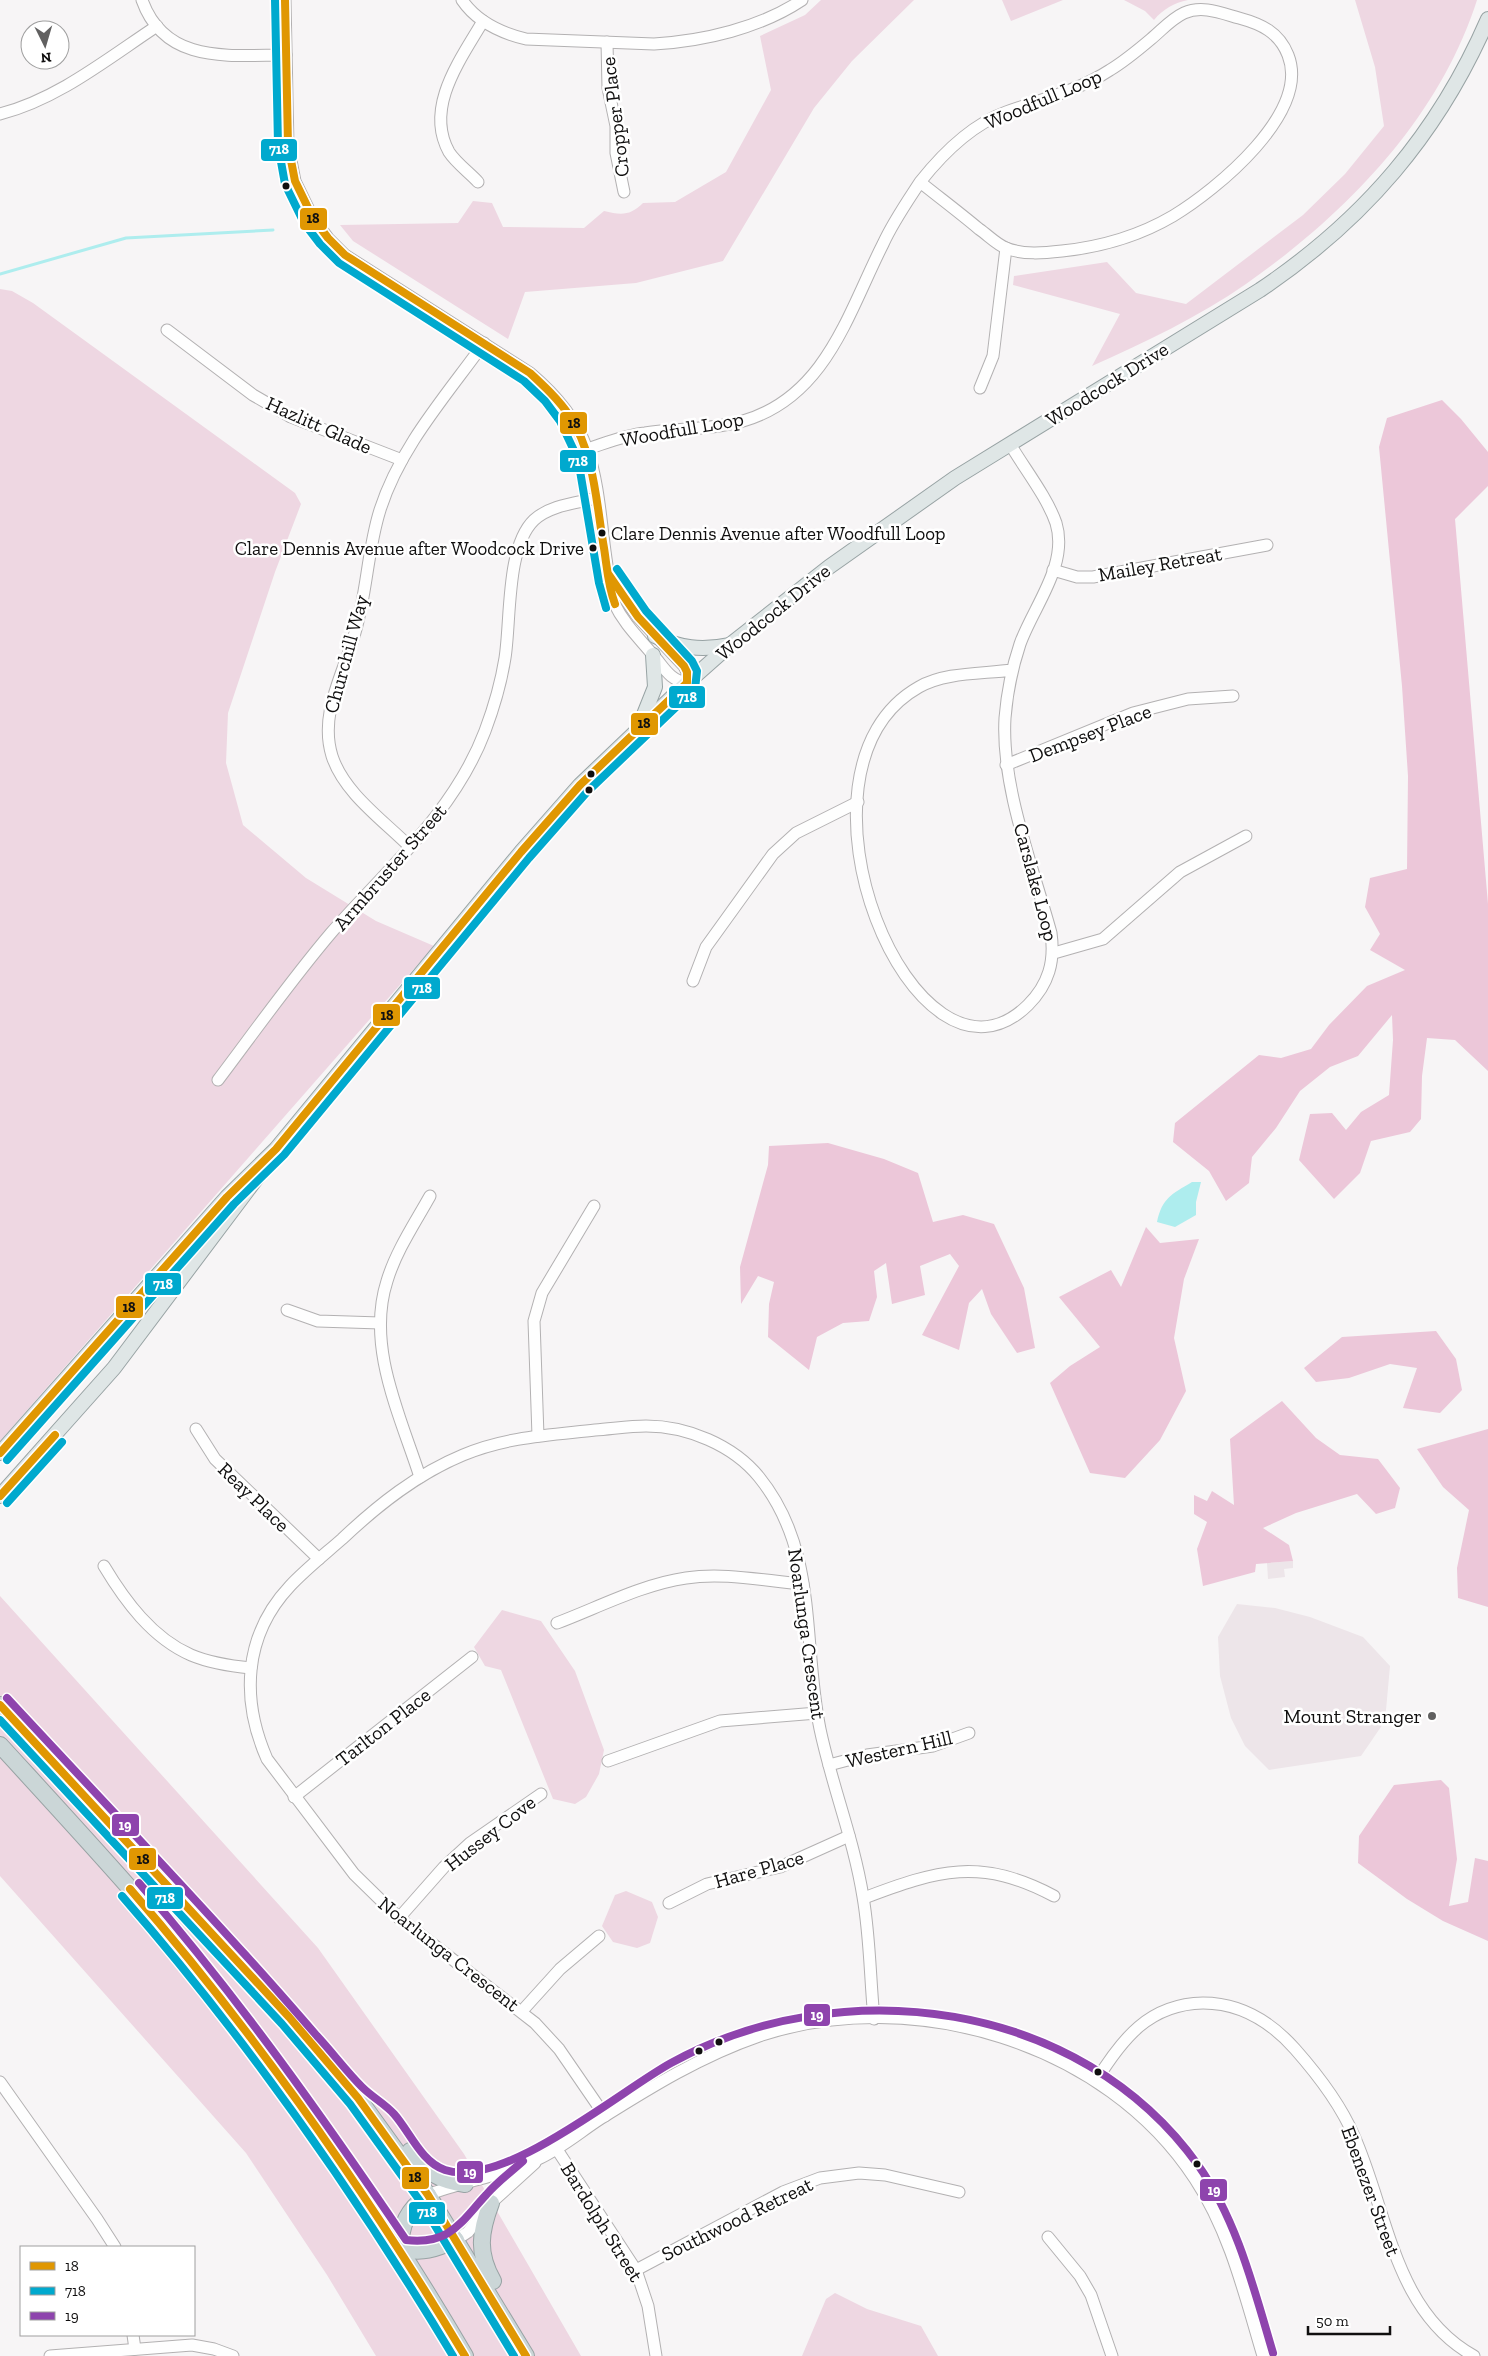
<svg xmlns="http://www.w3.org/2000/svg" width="1488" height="2356" viewBox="0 0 1488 2356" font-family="'Zilla Slab',serif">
	<rect width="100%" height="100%" fill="#f7f5f6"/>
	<g fill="#ede5e9">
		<polygon points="1293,1561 1293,1568 1284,1569 1285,1577 1268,1579 1267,1563"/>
		<polygon points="1237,1604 1275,1608 1310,1617 1363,1637 1390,1666 1385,1721 1361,1756 1269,1770 1245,1746 1231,1718 1220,1676 1218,1637"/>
	</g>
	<g fill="#eed7e2">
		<path d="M821 0H914L852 61 814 108 723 261 636 283 525 292 508 339 353 241 340 225 458 223 473 201 492 203 503 227 584 228 604 211C621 215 630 216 643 203L675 202 726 172 771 90 760 36 805 15Z"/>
		<polygon points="1002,0 1063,0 1011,21"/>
		<path d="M1124 0H1188C1174 3 1163 9 1154 20L1145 11Z"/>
		<path d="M1355 0H1477C1439 119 1346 214 1246 284 1199 317 1145 342 1092 366L1120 314 1013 285 1014 276 1107 262 1136 293 1186 304 1303 215 1345 174 1384 126 1375 67Z"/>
		<polygon points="0,289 12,291 33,303 295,493 301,504 275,572 228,713 226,763 243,825 306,878 376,921 434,946 0,1441"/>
		<polygon points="0,1596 318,1948 464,2154 581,2356 376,2356 327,2275 246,2153 0,1876"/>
		<polygon points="502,1610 541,1621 575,1671 604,1750 599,1774 586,1797 575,1804 553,1799 501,1670 485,1666 474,1647"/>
		<polygon points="626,1891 652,1902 658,1917 650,1943 637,1948 613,1942 602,1926 615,1895"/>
		<polygon points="835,2293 867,2309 921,2326 938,2356 802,2356 826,2299"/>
	</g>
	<g fill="#ecc7d9">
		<polygon points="1442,400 1461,419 1488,452 1488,486 1455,519 1488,904 1488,1071 1455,1040 1427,1038 1422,1076 1421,1119 1410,1132 1371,1141 1360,1173 1334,1199 1299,1160 1310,1114 1332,1113 1346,1130 1361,1112 1389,1095 1393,1040 1392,1015 1358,1056 1330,1067 1300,1091 1276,1128 1252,1157 1249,1183 1226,1201 1209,1171 1173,1142 1175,1123 1259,1055 1281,1058 1311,1049 1329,1025 1367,986 1405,970 1370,950 1380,934 1365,907 1370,878 1407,869 1408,776 1402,686 1379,447 1387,418"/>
		<polygon points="828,1143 884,1159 918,1173 933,1222 963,1215 994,1224 1024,1288 1035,1348 1017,1353 991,1314 982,1289 969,1303 959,1350 922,1335 959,1266 950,1254 920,1266 925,1295 892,1304 886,1263 874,1271 877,1297 869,1321 843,1323 817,1337 809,1370 768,1337 769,1304 774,1282 758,1276 741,1304 740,1267 768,1165 769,1146"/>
		<polygon points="1146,1227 1160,1243 1199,1239 1184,1279 1174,1338 1186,1391 1160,1440 1125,1478 1090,1473 1050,1383 1070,1366 1100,1347 1059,1297 1111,1270 1121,1287"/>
		<polygon points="1436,1331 1456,1359 1462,1390 1440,1413 1403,1408 1417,1368 1390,1364 1349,1378 1316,1382 1304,1368 1342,1337"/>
		<polygon points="1282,1401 1316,1438 1340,1455 1378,1459 1400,1488 1395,1508 1376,1514 1357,1494 1296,1513 1263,1528 1289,1545 1293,1561 1256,1564 1255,1572 1203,1586 1197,1549 1207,1522 1194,1514 1194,1495 1207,1501 1212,1491 1234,1505 1230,1439"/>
		<polygon points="1488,1429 1488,1607 1458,1598 1457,1568 1469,1510 1443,1487 1417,1449"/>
		<polygon points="1441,1780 1449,1788 1457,1859 1449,1906 1468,1902 1475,1858 1488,1861 1488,1941 1443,1921 1407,1899 1358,1863 1359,1836 1394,1785"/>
	</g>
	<path fill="#aeedee" d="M1192 1182H1201L1196 1202V1215L1175 1227 1157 1222C1162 1198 1172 1194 1192 1182Z"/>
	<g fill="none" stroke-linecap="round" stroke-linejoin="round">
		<polyline stroke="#aeedee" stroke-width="3" points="0,274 126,238 273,230"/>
		<g stroke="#b3b1b2" stroke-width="13">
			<g id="minor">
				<path d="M142 0C165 65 230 55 286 55"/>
				<path d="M285 0 288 145 295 181 313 218 328 238 345 255 530 373C555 394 576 418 587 449 601 489 601 535 609 577 611 585 611 595 614 603 624 624 639 638 653 655 664 667 669 680 687 683V672L684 666 638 617 609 575"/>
				<path d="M462 0C477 22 501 33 526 39L654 44C704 41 760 28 802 0"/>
				<polyline points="607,42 608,88 616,126 616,153 624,192"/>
				<path d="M0 114C58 99 107 59 157 26"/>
				<path d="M478 182C470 173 456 163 449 152 424 107 461 59 483 21"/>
				<polyline points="167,330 253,395 291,417 402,460"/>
				<polyline points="980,388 993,356 1006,248"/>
				<path d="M1010 444C1024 468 1047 497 1056 523 1069 565 1033 607 1020 644 1012 668 1007 693 1005 718 1001 786 1033 867 1051 933 1055 961 1049 984 1028 1005 915 1116 772 770 919 687 945 672 982 674 1012 670"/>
				<path d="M587 449C606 443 625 435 645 433 677 428 712 430 743 421 826 397 848 313 883 244 893 222 907 202 920 182 940 198 960 213 979 229 988 235 996 244 1006 248 1023 255 1044 253 1062 251 1100 247 1139 236 1173 216 1216 190 1311 113 1288 55 1279 32 1261 24 1239 18 1221 13 1202 5 1184 13 1171 19 1162 30 1151 39 1138 50 1125 61 1110 70 1078 91 1042 99 1006 112 971 125 943 153 920 182"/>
				<polyline points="1053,570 1077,577 1093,577 1267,545"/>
				<polyline points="1006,765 1133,713 1188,699 1233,696"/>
				<path d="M410 847C383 820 344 793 332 756 319 714 343 675 354 636 367 595 367 551 380 510 400 447 446 396 484 343"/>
				<polyline points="1054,953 1103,939 1180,872 1246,836"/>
				<polyline points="693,981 706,947 773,854 796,833 858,802"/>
				<path d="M218 1080C255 1031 291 980 331 933 387 869 454 813 485 731 494 707 501 683 505 658 511 620 506 547 534 520 550 505 577 503 597 498"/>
				<polyline points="287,1310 318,1321 380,1323"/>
				<polyline points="196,1429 215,1459 319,1559"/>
				<polyline points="538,1436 534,1321 542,1293 594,1206"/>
				<path d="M420 1477C400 1415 366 1346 387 1281 396 1251 415 1223 430 1196"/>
				<path d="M104 1566C125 1601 152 1638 191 1655 210 1663 230 1666 251 1668"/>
				<path d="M557 1623C597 1608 643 1584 686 1578 724 1572 765 1581 803 1584"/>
				<polyline points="608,1761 720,1721 817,1713"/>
				<polyline points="829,1765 867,1755 933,1746 969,1733"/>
				<polyline points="294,1797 472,1657"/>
				<path d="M864 1898C937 1870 981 1857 1054 1896"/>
				<polyline points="669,1903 707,1884 780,1867 849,1836"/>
				<polyline points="399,1918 444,1867 470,1843 541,1794"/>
				<polyline points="522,2011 560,1969 599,1936"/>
				<path d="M1096 2081C1122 2039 1149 2004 1203 2003 1240 2003 1271 2022 1295 2049 1318 2075 1340 2103 1354 2136 1388 2212 1394 2312 1474 2356"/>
				<polyline points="0,2082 97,2219 115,2247"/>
				<path d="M605 2116 559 2049 535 2023 399 1918 354 1874 267 1759C241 1700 243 1636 290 1586 306 1569 325 1554 342 1539 378 1505 417 1474 463 1455 505 1437 550 1435 595 1430 611 1429 629 1426 646 1426 687 1426 733 1445 759 1477 819 1551 802 1642 820 1729 832 1786 854 1840 863 1897 870 1937 870 1978 874 2019"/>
				<polyline points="556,2148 636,2270 648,2306 656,2356"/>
				<path d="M428 2195C463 2181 503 2176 538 2159 560 2149 580 2132 600 2119 651 2087 701 2056 759 2036 912 1985 1106 2042 1195 2179 1230 2232 1245 2296 1263 2356"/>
				<polyline points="1048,2237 1080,2276 1091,2295 1112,2356"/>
				<polyline points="456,2240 468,2232 491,2203 535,2163"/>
				<polyline points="636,2270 783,2192 820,2178 859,2173 885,2175 959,2192"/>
				<polyline points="133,2335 135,2349"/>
				<polyline points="50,2356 192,2345 214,2349 233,2356"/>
			</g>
		</g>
		<g stroke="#98a3a4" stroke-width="16">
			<g id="major">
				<path d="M655 636C680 648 701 651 729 645"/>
				<polyline points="641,722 655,687 653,655"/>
				<path d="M0 1453 227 1197 276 1149 521 852 580 785 687 683 731 644 829 567 955 478 1260 290C1364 220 1438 134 1488 19"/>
				<polyline points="0,1496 114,1368 265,1167"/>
			</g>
		</g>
		<g stroke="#98a3a4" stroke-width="18">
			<g id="highway">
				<polyline points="0,1705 289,2017 358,2098 428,2195 526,2356"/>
				<path d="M0 1745C86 1839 174 1933 250 2035 328 2138 400 2245 465 2356"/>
				<path d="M410 2151C427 2173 438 2180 465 2184"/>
				<path d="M491 2203C480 2232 477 2253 493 2281"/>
				<path d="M400 2249C401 2224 407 2210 428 2195"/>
				<path d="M400 2249C424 2253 433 2250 456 2240"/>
			</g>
		</g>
		<use href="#minor" stroke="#fefefe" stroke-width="11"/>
		<use href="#major" stroke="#dfe6e6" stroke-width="14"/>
		<use href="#highway" stroke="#cbd6d7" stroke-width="16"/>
		<g stroke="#fff" stroke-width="11">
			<g id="bus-1">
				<path d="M285 0 288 145 295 181 313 218 328 238 345 255 530 373C544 386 558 399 569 415 595 454 596 503 604 548 607 567 608 586 615 604"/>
				<polyline points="0,1453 227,1197 276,1149 521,852 580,785 687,683 687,672 684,666 638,617 609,575"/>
				<polyline points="0,1496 55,1435"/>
				<polyline points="0,1705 289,2017 358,2098 428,2195 526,2356"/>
				<path d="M130 1889C257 2035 366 2191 465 2356"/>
			</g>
		</g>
		<g stroke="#fff" stroke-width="11">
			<g id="bus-2">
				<polyline points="275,0 278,145 285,184 304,223 320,244 339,263 524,381 545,401 560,421 578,459 599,583 606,608"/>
				<polyline points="7,1460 234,1204 284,1155 529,858 587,792 695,689 697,671 692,661 646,611 617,569"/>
				<polyline points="7,1503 62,1442"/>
				<polyline points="0,1720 282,2024 350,2104 420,2201 514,2356"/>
				<path d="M122 1896C247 2039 355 2193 453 2356"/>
			</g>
		</g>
		<g stroke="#fff" stroke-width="11">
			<g id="bus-3">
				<path d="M7 1698C84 1781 162 1863 238 1947 265 1976 291 2006 317 2036 332 2052 346 2071 362 2087 372 2097 385 2104 394 2114 410 2132 421 2162 445 2170 504 2189 620 2091 671 2063 842 1969 1080 2000 1198 2165 1237 2220 1254 2289 1273 2353"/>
				<path d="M139 1883C237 1996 322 2116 406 2240 450 2245 460 2223 486 2195 497 2182 511 2172 523 2161"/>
			</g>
		</g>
		<use href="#bus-1" stroke="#e09702" stroke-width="8"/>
		<use href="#bus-2" stroke="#00a9ce" stroke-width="8"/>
		<use href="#bus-3" stroke="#8e44ad" stroke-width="8"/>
	</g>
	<g fill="#100f0f" stroke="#fff" stroke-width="2">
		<circle cx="286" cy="186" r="4.5"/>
		<circle cx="602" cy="533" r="4.5"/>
		<circle cx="593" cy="548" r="4.5"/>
		<circle cx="591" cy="774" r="4.5"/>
		<circle cx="589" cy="790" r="4.5"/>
		<circle cx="719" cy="2042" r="4.5"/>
		<circle cx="699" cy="2051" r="4.5"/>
		<circle cx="1098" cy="2072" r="4.5"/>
		<circle cx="1197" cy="2164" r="4.5"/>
	</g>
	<circle fill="#616060" stroke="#fff" stroke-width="2" cx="1432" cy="1716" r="5"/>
	<g text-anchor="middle" stroke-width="5" stroke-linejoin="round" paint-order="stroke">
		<g font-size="19" fill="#100f0f" stroke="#fff" text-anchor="start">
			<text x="611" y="540">Clare Dennis Avenue after Woodfull Loop</text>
			<text x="584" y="555" text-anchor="end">Clare Dennis Avenue after Woodcock Drive</text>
		</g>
		<g font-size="20" fill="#100f0f" stroke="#fff">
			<text transform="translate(1043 99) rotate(-23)" y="7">Woodfull Loop</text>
			<text transform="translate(615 117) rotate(-97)" y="7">Cropper Place</text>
			<text transform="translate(1107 384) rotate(-32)" y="7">Woodcock Drive</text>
			<text transform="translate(319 425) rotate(24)" y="7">Hazlitt Glade</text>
			<text transform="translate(682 429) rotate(-10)" y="7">Woodfull Loop</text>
			<text transform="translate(1160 564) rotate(-10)" y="7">Mailey Retreat</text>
			<text transform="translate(773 612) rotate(-39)" y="7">Woodcock Drive</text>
			<text transform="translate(346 654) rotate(-75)" y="7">Churchill Way</text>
			<text transform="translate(1090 733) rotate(-21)" y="7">Dempsey Place</text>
			<text transform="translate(390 867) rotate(-49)" y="7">Armbruster Street</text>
			<text transform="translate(1036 882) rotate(75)" y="7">Carslake Loop</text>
			<text transform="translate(254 1497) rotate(44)" y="7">Reay Place</text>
			<text transform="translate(807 1634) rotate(82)" y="7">Noarlunga Crescent</text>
			<text transform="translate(383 1727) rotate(-38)" y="7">Tarlton Place</text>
			<text transform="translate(899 1749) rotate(-13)" y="7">Western Hill</text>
			<text transform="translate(490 1833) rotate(-38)" y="7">Hussey Cove</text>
			<text transform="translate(759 1869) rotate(-16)" y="7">Hare Place</text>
			<text transform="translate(449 1954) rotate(38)" y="7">Noarlunga Crescent</text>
			<text transform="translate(1371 2191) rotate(70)" y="7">Ebenezer Street</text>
			<text transform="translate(737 2219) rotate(-26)" y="7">Southwood Retreat</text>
			<text transform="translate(602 2222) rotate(58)" y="7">Bardolph Street</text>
		</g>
		<g font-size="20" fill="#100f0f" stroke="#fff" text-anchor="end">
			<text x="1422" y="1723">Mount Stranger</text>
		</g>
	</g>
	<g stroke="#fff" stroke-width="2">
		<rect x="260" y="138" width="38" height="24" rx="5" fill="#00a9ce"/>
		<rect x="299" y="207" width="29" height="24" rx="5" fill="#e09702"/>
		<rect x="559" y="411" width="29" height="24" rx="5" fill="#e09702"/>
		<rect x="559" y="449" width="38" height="24" rx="5" fill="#00a9ce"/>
		<rect x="668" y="685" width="38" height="24" rx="5" fill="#00a9ce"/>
		<rect x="630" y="712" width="29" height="24" rx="5" fill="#e09702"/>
		<rect x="403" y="976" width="38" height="24" rx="5" fill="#00a9ce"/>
		<rect x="372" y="1003" width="29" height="24" rx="5" fill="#e09702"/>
		<rect x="144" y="1272" width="38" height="24" rx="5" fill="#00a9ce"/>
		<rect x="115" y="1295" width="29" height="24" rx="5" fill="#e09702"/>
		<rect x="111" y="1813" width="29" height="24" rx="5" fill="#8e44ad"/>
		<rect x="128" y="1847" width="29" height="24" rx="5" fill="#e09702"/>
		<rect x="146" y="1886" width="38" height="24" rx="5" fill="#00a9ce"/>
		<rect x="803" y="2003" width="28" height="24" rx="5" fill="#8e44ad"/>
		<rect x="456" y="2160" width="28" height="24" rx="5" fill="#8e44ad"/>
		<rect x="401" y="2166" width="29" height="24" rx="5" fill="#e09702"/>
		<rect x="1199" y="2178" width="29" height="24" rx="5" fill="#8e44ad"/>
		<rect x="408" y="2201" width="38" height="24" rx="5" fill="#00a9ce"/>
	</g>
	<g font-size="14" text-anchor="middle" font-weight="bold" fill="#fff">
		<text x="279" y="154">718</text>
		<text x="578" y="466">718</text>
		<text x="687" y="702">718</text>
		<text x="422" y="993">718</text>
		<text x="163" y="1289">718</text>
		<text x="125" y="1830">19</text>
		<text x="165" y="1903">718</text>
		<text x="817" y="2020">19</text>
		<text x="470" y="2177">19</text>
		<text x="1214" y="2195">19</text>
		<text x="427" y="2217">718</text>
	</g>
	<g font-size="14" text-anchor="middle" font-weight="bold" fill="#111">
		<text x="313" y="223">18</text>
		<text x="574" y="428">18</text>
		<text x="644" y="728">18</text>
		<text x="387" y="1020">18</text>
		<text x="129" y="1312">18</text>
		<text x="143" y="1864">18</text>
		<text x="415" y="2182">18</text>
	</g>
	<rect x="20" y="2246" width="175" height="90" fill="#ffffff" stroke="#9f9f9f"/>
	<rect x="30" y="2262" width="25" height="8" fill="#e09702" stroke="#9f9f9f"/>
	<text x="65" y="2271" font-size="15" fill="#100f0f">18</text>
	<rect x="30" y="2287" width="25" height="8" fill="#00a9ce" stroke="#9f9f9f"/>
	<text x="65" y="2296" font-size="15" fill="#100f0f">718</text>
	<rect x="30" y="2312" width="25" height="8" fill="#8e44ad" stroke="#9f9f9f"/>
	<text x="65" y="2321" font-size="15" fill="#100f0f">19</text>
	<g transform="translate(45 45) rotate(175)"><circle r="24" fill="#ffffff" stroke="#9f9f9f"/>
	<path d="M0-4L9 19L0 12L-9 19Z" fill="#616060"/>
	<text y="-8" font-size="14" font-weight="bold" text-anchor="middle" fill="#100f0f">N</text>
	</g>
	<path d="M1308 2326v8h82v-8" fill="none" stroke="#100f0f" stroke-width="2.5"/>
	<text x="1316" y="2326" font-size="15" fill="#100f0f" stroke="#ffffff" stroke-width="4" paint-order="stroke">50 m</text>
</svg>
